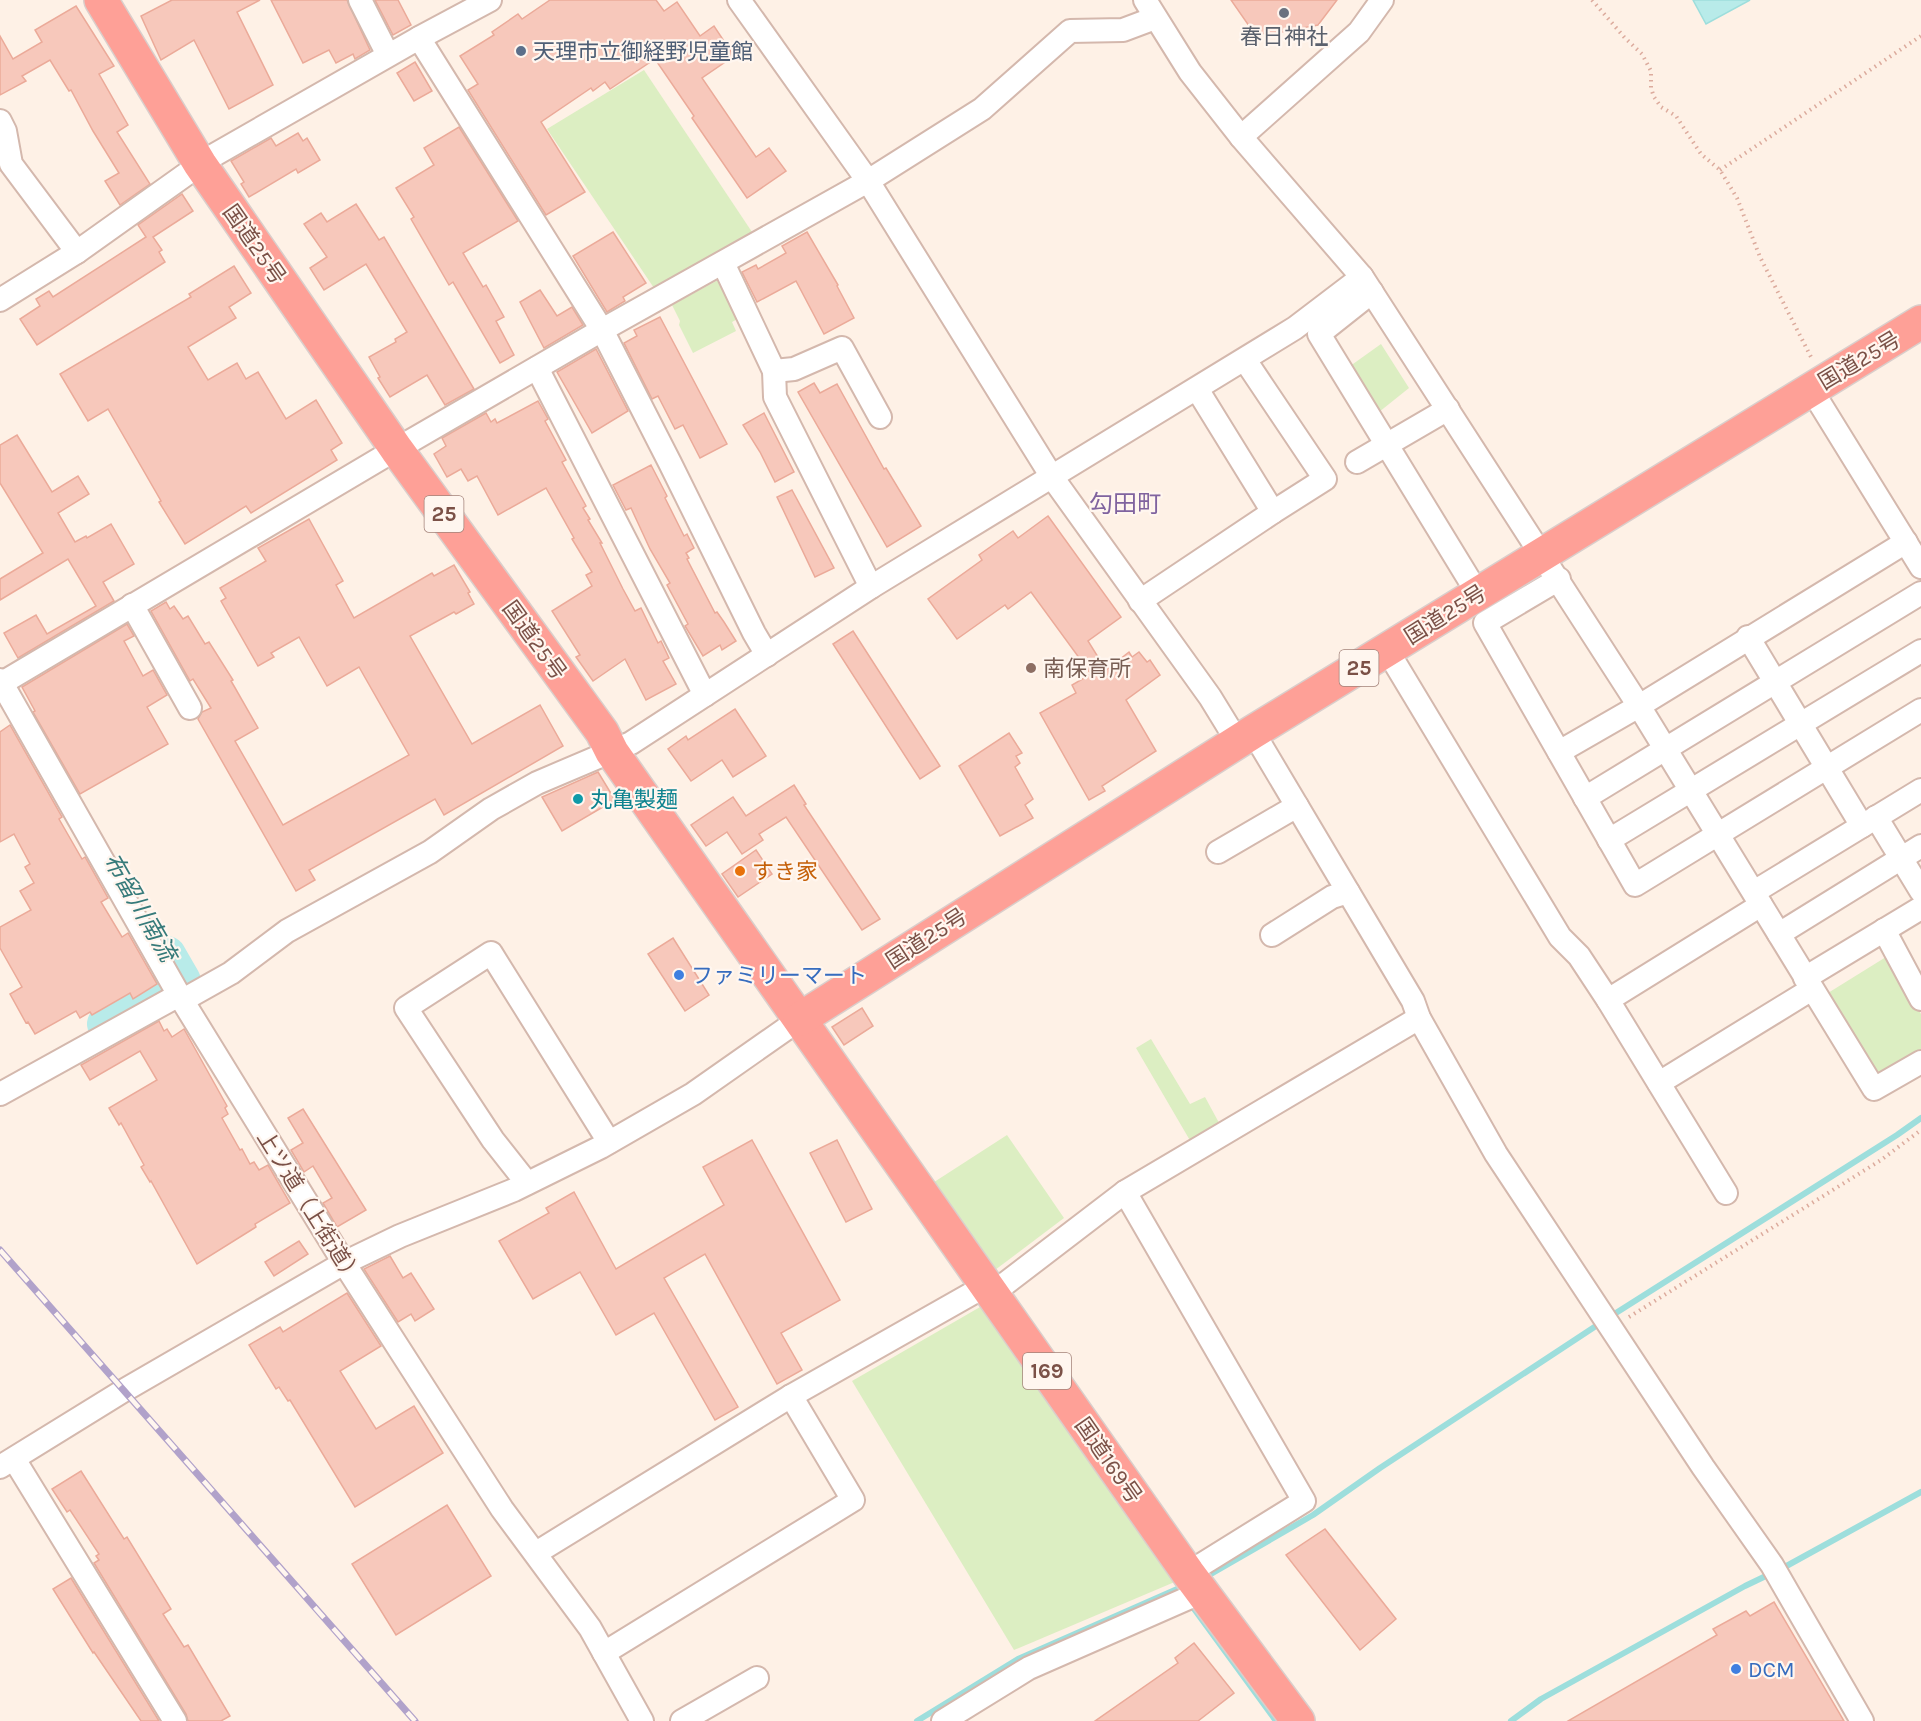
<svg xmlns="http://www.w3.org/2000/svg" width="1921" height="1721" viewBox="0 0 1921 1721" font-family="Karla,'Noto Sans JP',sans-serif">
	<rect width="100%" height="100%" fill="#fef1e6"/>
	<g fill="#dceec2">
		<polygon points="644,70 754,235 656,291 547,129"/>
		<polygon points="720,279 741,317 732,322 736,331 693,353 679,325 680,321 672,305"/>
		<polygon points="1381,344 1409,388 1374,416 1346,369"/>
		<polygon points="1886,957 1888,957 1921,1014 1921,1052 1876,1077 1828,993"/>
		<polygon points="1151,1039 1190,1104 1205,1097 1224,1132 1195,1149 1136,1048"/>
		<polygon points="1007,1135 1064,1218 991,1273 928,1186"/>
		<polygon points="987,1303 1177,1581 1014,1650 852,1381"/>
	</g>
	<polygon fill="#b8ebe9" stroke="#9ddedc" stroke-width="1.5" points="1693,0 1750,0 1706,24"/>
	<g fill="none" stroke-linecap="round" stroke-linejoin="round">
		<g stroke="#9ddedc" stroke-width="6">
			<polyline points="1608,1318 1897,1135 1921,1118"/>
			<polyline points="1781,1569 1921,1492"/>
			<polyline points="1204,1578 1313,1515 1380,1468 1602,1322"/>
			<polyline points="1189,1602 1276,1721"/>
			<polyline points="917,1721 1018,1659 1184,1586"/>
			<polyline points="1511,1721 1541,1699 1745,1586 1770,1574"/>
		</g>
		<polyline stroke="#b8ebe9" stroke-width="38" points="106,1024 182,981 167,955"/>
	</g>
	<g fill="#f7c8bb" stroke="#ebaa99" stroke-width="1.5">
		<polygon points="172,0 260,0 237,12 273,85 229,109 194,40 161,60 141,16"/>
		<polygon points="271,0 347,0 370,50 355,59 353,54 336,63 329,50 303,63"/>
		<polygon points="375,0 398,0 411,25 393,35"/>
		<polygon points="550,0 656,0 664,11 677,2 700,36 714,26 734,56 702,78 756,157 769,148 786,171 747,198 692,118 694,116 655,59 610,89 605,82 593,91 591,88 541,122 585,192 546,215 468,90 478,84 460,56 494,35 492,32 518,14 522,19"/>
		<polygon points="1231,0 1337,0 1318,25 1272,34 1254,33"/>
		<polygon points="76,6 114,66 99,74 128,125 117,132 150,184 120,205 105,181 119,173 93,131 71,90 69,91 50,60 22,76 26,81 0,95 0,36 13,59 42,42 35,30"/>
		<polygon points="415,62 432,91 414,101 397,73"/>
		<polygon points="459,127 518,221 463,253 483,287 486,285 504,317 496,321 514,355 500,363 453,282 449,285 411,219 414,217 396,188 434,165 424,148"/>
		<polygon points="298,133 303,141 307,138 320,160 298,173 296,169 249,197 241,184 244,182 231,161 271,138 276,146"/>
		<polygon points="182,194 193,211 153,237 162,250 159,252 165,262 37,345 20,319 40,306 36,299 49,291 53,297 146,237 138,225"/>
		<polygon points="356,204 379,240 384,237 474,389 445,405 427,375 390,397 378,378 380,377 369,357 396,342 395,339 407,332 366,264 324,290 310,268 327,257 304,224 321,213 327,222"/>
		<polygon points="613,232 646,283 623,297 625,301 607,312 573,256"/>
		<polygon points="807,232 838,285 837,286 854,318 824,334 796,281 757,302 742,272 756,265 758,269 786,253 782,246"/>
		<polygon points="234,266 251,293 229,307 236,318 188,347 208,380 237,363 246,379 258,372 286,419 316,400 342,443 331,450 337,460 251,513 246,506 185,544 159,502 161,501 108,409 88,421 60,374 191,297 189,294"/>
		<polygon points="540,290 557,316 572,307 583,325 544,348 520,302"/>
		<polygon points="660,317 727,444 700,458 683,425 675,429 658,396 652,399 624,343 637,336 634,330"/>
		<polygon points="596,349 628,411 592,433 557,372"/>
		<polygon points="814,383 820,393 837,384 884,469 886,468 921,526 887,547 798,392"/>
		<polygon points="538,401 548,419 545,421 566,460 562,462 586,506 583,508 590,519 588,520 602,543 600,543 623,589 635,611 641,608 658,643 661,641 669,658 663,661 676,684 646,700 625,659 593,681 576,657 580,655 552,611 592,586 586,575 592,572 572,539 574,538 546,488 498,515 477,476 468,481 461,469 447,477 434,454 446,446 442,438 486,413 491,422 495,419 497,423"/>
		<polygon points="764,413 794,472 775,482 760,452 743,425"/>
		<polygon points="17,435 52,492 78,476 89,494 58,513 75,542 86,536 87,538 111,524 134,564 103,582 114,601 18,658 4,633 36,615 47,634 96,606 68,559 0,600 0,579 43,553 0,483 0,445"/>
		<polygon points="651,465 667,496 665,498 684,536 687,534 694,548 686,553 689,558 687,559 715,613 717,612 724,622 736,641 722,650 720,645 703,656 685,626 688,624 667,585 670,583 650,549 631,508 626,510 613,485"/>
		<polygon points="792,490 834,568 815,577 777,497"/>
		<polygon points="1048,516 1121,617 1088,641 1106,670 1129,652 1132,657 1139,652 1147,662 1150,660 1160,675 1126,700 1156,751 1102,786 1105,791 1089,800 1040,713 1076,693 1072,685 1091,674 1031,592 1008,609 1005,605 957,639 928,599 982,560 979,555 1013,531 1018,538"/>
		<polygon points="309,519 343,581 336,585 354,618 432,573 434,576 454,565 470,592 468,593 474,604 456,614 454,612 410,636 472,744 540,705 563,746 444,815 435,799 309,870 315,880 296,891 198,719 202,712 211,708 193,679 190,681 151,611 166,602 170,609 174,606 183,619 188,616 205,644 209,642 233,680 231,681 234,686 258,728 235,741 283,825 409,755 359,667 327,686 299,637 271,653 274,657 258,666 221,601 226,598 220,588 266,561 258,548"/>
		<polygon points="127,624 134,636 124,641 143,676 153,670 167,695 147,707 168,744 80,794 33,712 35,711 22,687"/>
		<polygon points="853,631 940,766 920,779 833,644"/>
		<polygon points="735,709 766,756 733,777 722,760 691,781 668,749 686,736 688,740"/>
		<polygon points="10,725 62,817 59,819 82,859 85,857 108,898 101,902 122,937 128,933 157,984 133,999 130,993 92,1015 90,1012 80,1018 76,1011 35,1034 28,1022 26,1023 10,994 22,987 0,948 0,927 31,910 20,891 34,883 25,867 30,864 14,834 0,842 0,732"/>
		<polygon points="1009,733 1022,753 1016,756 1020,763 1015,767 1033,799 1025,805 1033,818 1000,836 959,766"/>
		<polygon points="598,772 615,800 562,831 542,797"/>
		<polygon points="794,785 806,804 804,805 880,919 862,930 786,817 759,834 763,840 742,854 727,832 706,846 691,825 733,797 746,816"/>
		<polygon points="756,850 772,874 738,897 722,874"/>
		<polygon points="673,938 709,995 685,1011 648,954"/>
		<polygon points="862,1008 873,1026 844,1045 832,1027"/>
		<polygon points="159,1021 164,1031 167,1029 172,1037 184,1029 227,1106 225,1108 228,1114 222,1118 240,1150 242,1149 250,1164 254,1162 259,1170 268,1165 290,1203 255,1224 256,1227 197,1264 151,1181 150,1182 141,1167 144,1165 121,1123 119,1125 109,1108 157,1080 140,1051 90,1080 81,1065"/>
		<polygon points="303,1109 366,1210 337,1227 323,1203 332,1198 313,1166 304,1172 291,1150 303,1143 288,1118"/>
		<polygon points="752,1140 840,1300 781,1333 802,1370 777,1384 705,1254 664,1278 738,1407 715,1420 654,1313 616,1335 580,1272 533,1299 499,1241 549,1213 546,1208 574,1192 616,1269 724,1205 703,1167"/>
		<polygon points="837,1140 872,1209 846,1222 810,1153"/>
		<polygon points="299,1241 308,1254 274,1276 265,1262"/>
		<polygon points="390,1256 403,1278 411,1273 434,1309 415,1321 411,1314 398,1322 364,1269"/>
		<polygon points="347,1293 381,1346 340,1371 376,1429 414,1406 443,1453 355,1507 290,1400 288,1401 279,1387 276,1389 249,1345 280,1327 283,1332"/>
		<polygon points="81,1471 124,1539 127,1537 171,1609 163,1614 184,1647 188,1645 230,1716 221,1721 188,1721 186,1714 94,1563 99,1560 96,1556 99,1554 70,1510 67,1512 52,1489"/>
		<polygon points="447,1505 491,1576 396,1635 352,1564"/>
		<polygon points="1325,1529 1396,1619 1360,1650 1286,1555"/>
		<polygon points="71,1578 159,1721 141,1721 94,1652 93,1653 53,1589"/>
		<polygon points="1774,1602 1844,1721 1568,1721 1717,1635 1713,1629 1746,1611 1750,1616"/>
		<polygon points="1194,1643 1234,1693 1198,1721 1095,1721 1178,1663 1175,1658"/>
	</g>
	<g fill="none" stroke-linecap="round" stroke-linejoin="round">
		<g stroke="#d4b8ad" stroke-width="26">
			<g id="minor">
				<polyline points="360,0 388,55"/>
				<polyline points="739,0 868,181 1052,477 1210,697 1237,741"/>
				<polyline points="1145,0 1190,72 1241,137 1362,277 1639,706 1874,1089 1921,1062"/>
				<polyline points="419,38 602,330 670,463 754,633 767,655"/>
				<polyline points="0,121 5,131 11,164 77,252"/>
				<polyline points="1241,137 1359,32 1382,0"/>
				<polyline points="723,263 774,371 775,397 871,587"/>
				<polyline points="1372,292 1319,334 1478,594"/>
				<polyline points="0,300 77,252 209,158 419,38 490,0"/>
				<polyline points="1245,360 1325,479 1273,512"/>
				<polyline points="537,368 705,695"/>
				<polyline points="774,371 794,369 842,348 880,417"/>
				<polyline points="1811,389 1921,567"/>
				<polyline points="1357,462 1448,409"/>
				<polyline points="1559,579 1485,623 1635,885 1921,710"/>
				<polyline points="1140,601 1273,512 1197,389"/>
				<polyline points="132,605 190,708"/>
				<polyline points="1748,637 1862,826"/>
				<polyline points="1387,650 1560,937 1579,956 1608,1000 1726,1193"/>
				<polyline points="0,680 179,995 344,1263 502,1509 590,1628 642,1721"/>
				<polyline points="2,683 383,457 602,330 868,181 982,109 1070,31 1123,30 1155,18"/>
				<polyline points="1253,732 1413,1001 1419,1018 1496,1154 1703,1467 1772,1565 1862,1721"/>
				<polyline points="1559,752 1639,706 1906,542"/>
				<polyline points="1585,798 1921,593"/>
				<polyline points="1876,817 1921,891"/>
				<polyline points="1609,840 1921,651"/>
				<polyline points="1218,852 1297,806"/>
				<polyline points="1754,892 1921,790"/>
				<polyline points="1884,930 1921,999"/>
				<polyline points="1779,934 1921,846"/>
				<polyline points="1272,935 1332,897 1348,892"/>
				<polyline points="1805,978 1921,908"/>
				<polyline points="183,1000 231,973 287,931 430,852 491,809 537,783 631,743 871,587 1295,328 1362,277"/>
				<polyline points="1608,1000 1761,905"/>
				<polyline points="1659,1083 1812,989"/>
				<polyline points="0,1094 179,995"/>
				<polyline points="527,1183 493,1140 406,1008 491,953 609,1142"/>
				<polyline points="1125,1192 1304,1501 1188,1573"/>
				<polyline points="993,1293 1125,1192 1419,1018"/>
				<polyline points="14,1459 175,1721"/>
				<polyline points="0,1467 123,1391 344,1263 400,1236 514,1190 601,1147 693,1094 800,1019"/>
				<polyline points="536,1553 791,1396 987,1285"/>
				<polyline points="604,1653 853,1500 791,1396"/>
				<polyline points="682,1721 757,1678"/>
				<polyline points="943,1721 1029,1668 1202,1592"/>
			</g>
		</g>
		<g stroke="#dacecb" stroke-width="36">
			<g id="highway">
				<polyline points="101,0 200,164 397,450 602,732 612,752 1188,1573 1298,1721"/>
				<polyline points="800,1019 1253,732 1921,322"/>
			</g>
		</g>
		<g stroke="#dcab9d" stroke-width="4" stroke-dasharray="1.5 4.5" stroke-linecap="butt">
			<polyline points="1592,0 1625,38 1642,54 1651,71 1651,88 1654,97 1661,107 1676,116 1701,154 1720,170 1737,198 1760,257 1812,359"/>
			<polyline points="1720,170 1921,36"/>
			<polyline points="1629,1317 1881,1160 1921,1130"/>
		</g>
		<use href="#minor" stroke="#fff" stroke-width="22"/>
		<use href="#highway" stroke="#fea097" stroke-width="33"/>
		<g stroke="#b1a2ca" stroke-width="7">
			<polyline id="rail" points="0,1250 415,1721"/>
		</g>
		<use href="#rail" stroke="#fff6ef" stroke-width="4.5" stroke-dasharray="14" stroke-linecap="butt"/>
	</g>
	<circle fill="#6b7280" stroke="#fff6ef" stroke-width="2" cx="1284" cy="13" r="6"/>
	<circle fill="#5c6f8a" stroke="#fff6ef" stroke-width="2" cx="521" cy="51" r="6"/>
	<circle fill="#8d6e63" stroke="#fff6ef" stroke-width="2" cx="1031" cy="668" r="6"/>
	<circle fill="#0f9aa8" stroke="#fff6ef" stroke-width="2" cx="578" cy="799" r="6"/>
	<circle fill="#e8710a" stroke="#fff6ef" stroke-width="2" cx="740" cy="871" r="6"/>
	<g fill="#3f7fe0" stroke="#fff6ef" stroke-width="2">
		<circle cx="679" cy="975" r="6"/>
		<circle cx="1736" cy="1669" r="6"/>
	</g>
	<g text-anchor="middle" stroke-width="4.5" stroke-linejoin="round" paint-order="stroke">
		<g fill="#fff6ef" stroke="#a38279" stroke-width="1.5">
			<rect x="424.5" y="496" width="39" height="36" rx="4.5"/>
			<rect x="1339.5" y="650" width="39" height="36" rx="4.5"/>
			<rect x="1023" y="1353" width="48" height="36" rx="4.5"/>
		</g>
		<g font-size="21" font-weight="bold" fill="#7b5147">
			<text x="444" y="521">25</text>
			<text x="1359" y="675">25</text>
			<text x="1047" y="1378">169</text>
		</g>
		<g font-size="22" fill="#5b616d" stroke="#fff6ef">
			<text x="1284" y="44">春日神社</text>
		</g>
		<g font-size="22" fill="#4e5e75" stroke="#fff6ef" text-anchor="start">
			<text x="533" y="59">天理市立御経野児童館</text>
		</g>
		<g font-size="22" fill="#7b5147" stroke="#fff6ef">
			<text transform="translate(255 244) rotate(55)" y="8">国道25号</text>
			<text transform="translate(1859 360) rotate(-31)" y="8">国道25号</text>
			<text transform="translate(1445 614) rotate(-32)" y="8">国道25号</text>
			<text transform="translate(535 640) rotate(54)" y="8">国道25号</text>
			<text transform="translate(926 938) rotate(-33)" y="8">国道25号</text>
			<text transform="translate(310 1207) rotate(58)" y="8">上ツ道（上街道）</text>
			<text transform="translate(1109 1460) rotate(55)" y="8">国道169号</text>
		</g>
		<g font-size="22" fill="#785e54" stroke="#fff6ef" text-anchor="start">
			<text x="1043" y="676">南保育所</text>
		</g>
		<g font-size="22" fill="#0d838f" stroke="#fff6ef" text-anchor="start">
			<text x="590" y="807">丸亀製麺</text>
		</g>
		<g font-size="22" fill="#c56008" stroke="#fff6ef" text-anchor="start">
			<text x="752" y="879">すき家</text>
		</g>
		<g font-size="22" fill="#366cbe" stroke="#fff6ef" text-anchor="start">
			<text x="691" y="983">ファミリーマート</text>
			<text x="1748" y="1677">DCM</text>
		</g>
		<g font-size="24" fill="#80639f" stroke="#fff6ef">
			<text x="1125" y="512">勾田町</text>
		</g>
		<g font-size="24" font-style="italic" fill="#367a7a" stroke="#fff6ef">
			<text transform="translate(140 907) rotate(60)" y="8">布留川南流</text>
		</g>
	</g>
</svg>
